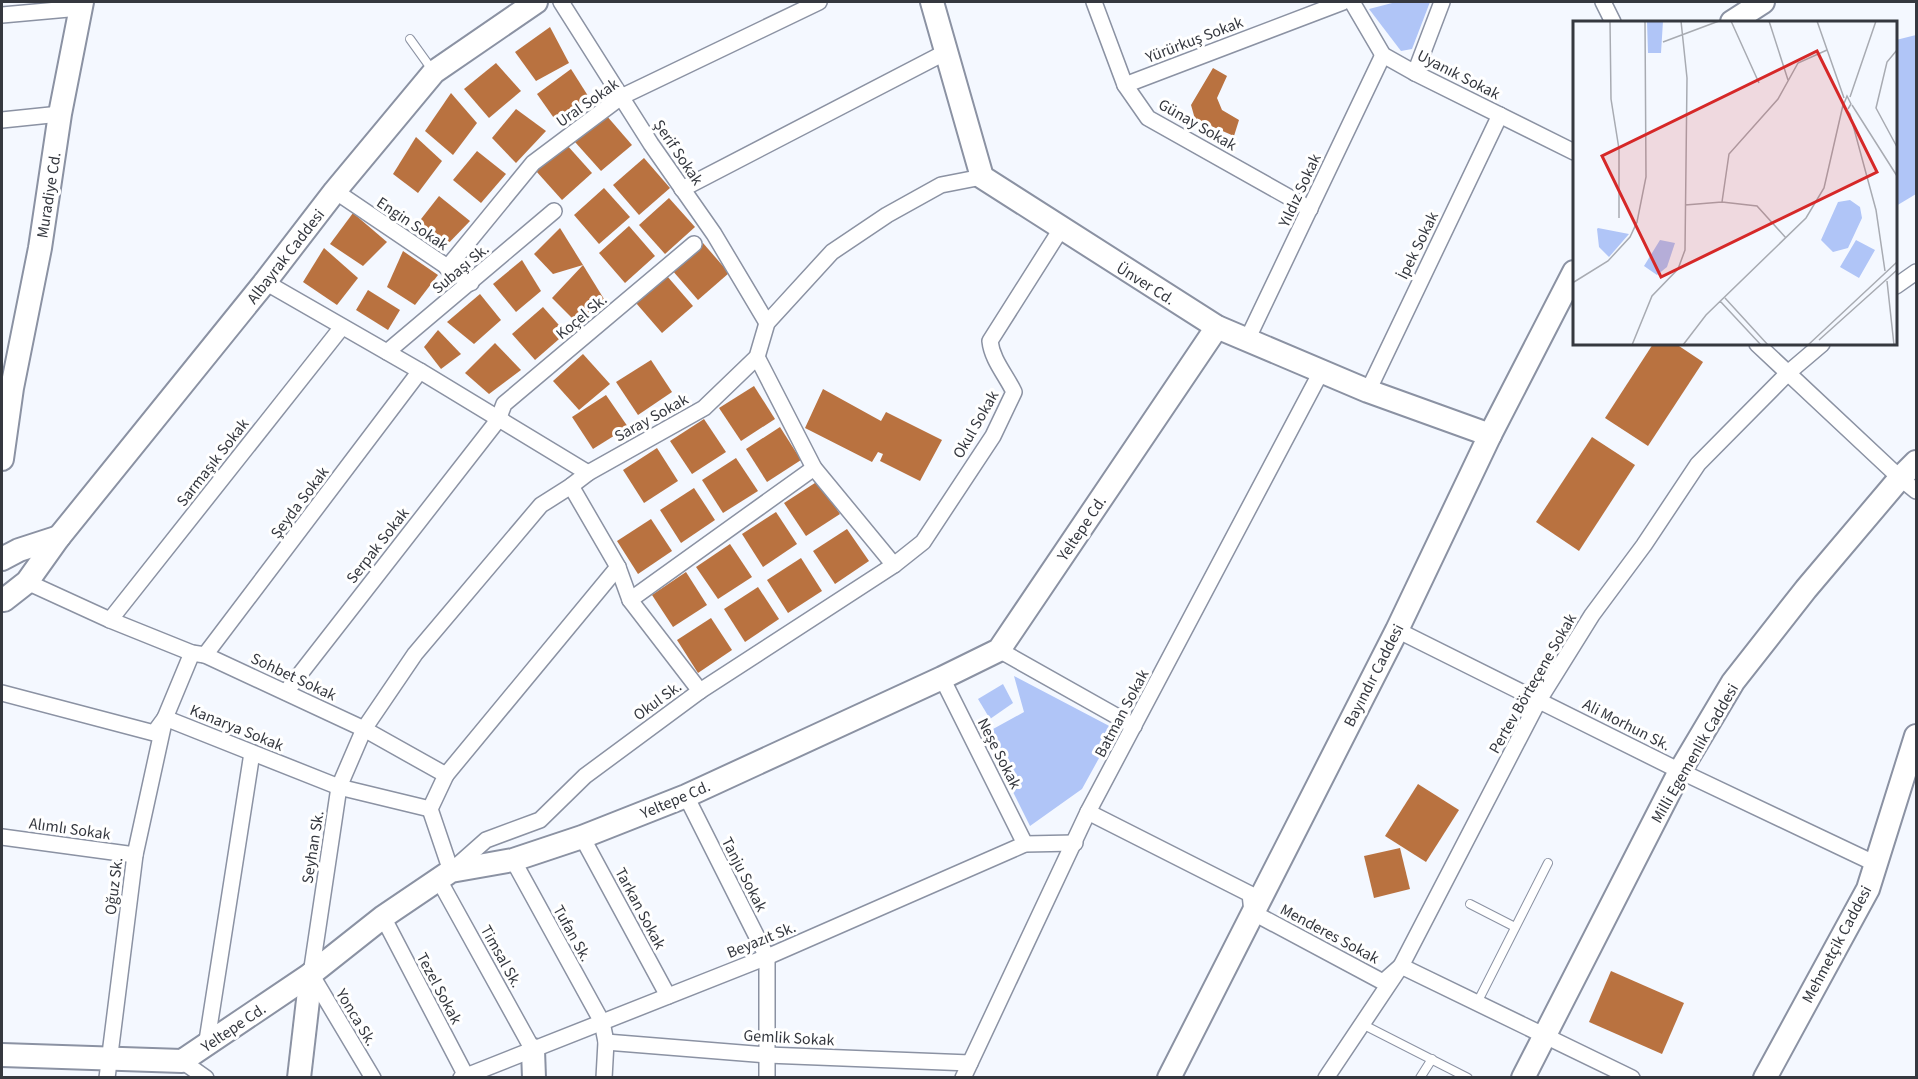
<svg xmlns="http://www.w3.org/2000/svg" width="1918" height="1079" viewBox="0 0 1918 1079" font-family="'Source Sans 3',sans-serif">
	<rect width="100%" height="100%" fill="#f4f8ff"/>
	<g fill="#b0c5f7">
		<polygon points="1396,2 1430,2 1412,49 1401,51 1369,9"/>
		<polygon points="1916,35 1916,194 1896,206 1896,40"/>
		<polygon points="1014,676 1115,729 1082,789 1030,826 984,734 1024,712"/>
		<polygon points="1003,684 1013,703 990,719 978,699"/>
	</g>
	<g fill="#b97240">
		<polygon points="550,27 569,63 536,81 515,52"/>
		<polygon points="496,63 521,91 489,118 464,89"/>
		<polygon points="1213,68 1227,76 1217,98 1222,110 1239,120 1234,136 1195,119 1191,105"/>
		<polygon points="571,69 590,99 556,121 537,94"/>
		<polygon points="451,93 477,123 453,155 425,131"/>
		<polygon points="516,109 546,131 516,163 492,138"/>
		<polygon points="606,115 632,145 601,171 575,142"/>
		<polygon points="416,137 442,161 418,193 393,174"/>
		<polygon points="566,144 592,173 562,200 536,171"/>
		<polygon points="477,151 506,174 481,203 453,180"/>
		<polygon points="644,158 670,188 639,215 613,185"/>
		<polygon points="604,188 630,217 599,244 574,215"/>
		<polygon points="439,196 470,221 442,250 414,228"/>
		<polygon points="669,198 695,227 665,254 639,225"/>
		<polygon points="353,213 387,242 363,266 330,244"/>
		<polygon points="629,226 655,256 625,283 599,253"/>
		<polygon points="560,228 583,265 553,274 534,254"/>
		<polygon points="703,243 729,273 698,300 672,270"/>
		<polygon points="324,248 358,278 337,305 303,282"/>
		<polygon points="403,251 438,275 415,305 387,287"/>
		<polygon points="522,260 541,291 516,312 493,284"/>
		<polygon points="583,265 604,299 577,323 552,298"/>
		<polygon points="667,276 693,306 662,333 636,303"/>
		<polygon points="368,290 400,310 388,330 356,310"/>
		<polygon points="480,294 501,320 474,344 447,322"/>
		<polygon points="543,307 566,333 535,360 512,334"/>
		<polygon points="438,330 461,354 441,369 424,347"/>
		<polygon points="495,343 521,370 489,394 465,373"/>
		<polygon points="1653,344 1676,344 1703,362 1648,446 1605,418"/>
		<polygon points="583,354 610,384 579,410 553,381"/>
		<polygon points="651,360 672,392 638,415 616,382"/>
		<polygon points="754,386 775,419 741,441 719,408"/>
		<polygon points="823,389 881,421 886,412 942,440 920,481 880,461 883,454 878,452 872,462 805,428"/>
		<polygon points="606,395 628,427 593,449 572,417"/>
		<polygon points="704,419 726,452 692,474 670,441"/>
		<polygon points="780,427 801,460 767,482 746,449"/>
		<polygon points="1592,437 1635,465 1579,551 1536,522"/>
		<polygon points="657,448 678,481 644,503 623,470"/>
		<polygon points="736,458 758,491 723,513 702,480"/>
		<polygon points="818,481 840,514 806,536 784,503"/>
		<polygon points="694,488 715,520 681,543 660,510"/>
		<polygon points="776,512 797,544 763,567 742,534"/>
		<polygon points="651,519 672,551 638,574 617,541"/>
		<polygon points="847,529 869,561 835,584 813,551"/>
		<polygon points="730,544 752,577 718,599 696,567"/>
		<polygon points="801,558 822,591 788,613 767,580"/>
		<polygon points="686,572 707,605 673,627 652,595"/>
		<polygon points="758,587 779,619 745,642 724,609"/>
		<polygon points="711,618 732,650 698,673 677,640"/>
		<polygon points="1418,784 1459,810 1426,862 1385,836"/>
		<polygon points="1400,848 1410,889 1374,898 1364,856"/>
		<polygon points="1611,971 1684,1003 1662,1054 1589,1022"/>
	</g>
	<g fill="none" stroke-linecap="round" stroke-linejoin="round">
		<g stroke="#8b92a3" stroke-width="10">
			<g id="lane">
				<polyline points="410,39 433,71"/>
				<polyline points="1470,904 1515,927"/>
				<polyline points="1477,1003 1548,863"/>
				<polyline points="1362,1024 1468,1078"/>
				<polyline points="1420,1078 1432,1059"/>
			</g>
		</g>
		<g stroke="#8b92a3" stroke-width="18">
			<g id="street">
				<polyline points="561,2 651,144 714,234 767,323"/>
				<polyline points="1094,2 1125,85 1148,118 1310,209"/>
				<polyline points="1352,2 1383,55 1415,73 1574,152"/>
				<polyline points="1603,2 1613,22"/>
				<polyline points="2,15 80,8"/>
				<polyline points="1415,73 1442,2"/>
				<polyline points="1125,85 1343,2"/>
				<polyline points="2,120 60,114"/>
				<polyline points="682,189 946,52"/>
				<polyline points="335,191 471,283"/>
				<polyline points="447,268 533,163 621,97 819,2"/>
				<polyline points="265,282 420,371 588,473"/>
				<polyline points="1896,286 1916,272"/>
				<polyline points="1247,340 1383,55"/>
				<polyline points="1757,344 1900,478 1916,491"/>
				<polyline points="387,352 554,211"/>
				<polyline points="757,357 814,468 894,565"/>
				<polyline points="1368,391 1500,115"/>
				<polyline points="571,486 618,567 630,600 700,691"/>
				<path d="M27 582 110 620 192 653 205 655 364 729 446 775 430 809 451 871 486 840 540 820 585 776 700 691 894 565 923 542 993 436 1014 392C1006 375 992 360 990 341L1061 229"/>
				<polyline points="630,600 814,468"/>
				<polyline points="110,620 342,327"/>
				<polyline points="1397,630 1680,771 1876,864"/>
				<polyline points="999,650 1134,726"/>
				<polyline points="205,655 420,371"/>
				<polyline points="942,678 1025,844"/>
				<polyline points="286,692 498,420 504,404 694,244"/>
				<polyline points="2,693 154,733 165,718 339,787 430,809"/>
				<polyline points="446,775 618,567"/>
				<polyline points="686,796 767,957 767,1078"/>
				<polyline points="1088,812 1250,894 1252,912 1383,982 1401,966 1632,1078"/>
				<polyline points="2,837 135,855"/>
				<polyline points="582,837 668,996"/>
				<polyline points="513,860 602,1022 606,1042 604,1078"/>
				<polyline points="439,880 533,1050"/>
				<polyline points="383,917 466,1076"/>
				<polyline points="606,1042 767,1055 970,1063"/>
				<polyline points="206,1047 252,753"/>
				<polyline points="182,1061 206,1078"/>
				<polyline points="107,1078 135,855 165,718 192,653"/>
				<polyline points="373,1078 311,974 339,787 364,729 415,654 541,505 571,486 588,473 704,408 757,357 767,323 832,252 887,215 941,185 982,177"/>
				<polyline points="461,1078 767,957 1025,844 1075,843"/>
				<polyline points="963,1078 1088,812 1322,370"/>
				<polyline points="1326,1078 1401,966 1539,700 1592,615 1644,545 1698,464 1789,372 1822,344"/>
			</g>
		</g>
		<g stroke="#8b92a3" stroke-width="26">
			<g id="secondary">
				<polyline points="932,2 982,177 1217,327 1368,391 1490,435"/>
				<polyline points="1732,22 1763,2"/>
				<polyline points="2,459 12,388 40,248 60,114 82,2"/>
				<polyline points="2,559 19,550 59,537"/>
				<polyline points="4,600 27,582 59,537 265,282 335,191 434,72 536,2"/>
				<polyline points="533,1050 534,1078"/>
				<polyline points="2,1055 182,1061 311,974 383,917 451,871 513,860 582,837 686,796 942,678 999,650 1217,327"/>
				<polyline points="299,1078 311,974"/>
				<polyline points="1169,1078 1397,630 1490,435 1574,272"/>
				<polyline points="1523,1078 1680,771 1733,682 1806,589 1900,478 1916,462"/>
				<polyline points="1765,1078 1868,889 1916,736"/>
			</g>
		</g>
		<use href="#lane" stroke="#fff" stroke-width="8"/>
		<use href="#street" stroke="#fff" stroke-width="15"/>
		<use href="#secondary" stroke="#fff" stroke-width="22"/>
	</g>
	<g text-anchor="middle" stroke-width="6" stroke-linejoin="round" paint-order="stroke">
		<g font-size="16" fill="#35383f" stroke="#fff">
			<text transform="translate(1194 39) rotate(-21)" y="6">Yürürkuş Sokak</text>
			<text transform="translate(1459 74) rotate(27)" y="6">Uyanık Sokak</text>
			<text transform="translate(587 102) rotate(-35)" y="6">Ural Sokak</text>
			<text transform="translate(1198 124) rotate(30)" y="6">Günay Sokak</text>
			<text transform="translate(679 152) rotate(56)" y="6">Şerif Sokak</text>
			<text transform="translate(1299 190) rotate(-65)" y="6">Yıldız Sokak</text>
			<text transform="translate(48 195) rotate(-81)" y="6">Muradiye Cd.</text>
			<text transform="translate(413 223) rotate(34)" y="6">Engin Sokak</text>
			<text transform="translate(1417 245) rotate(-64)" y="6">İpek Sokak</text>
			<text transform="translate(285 256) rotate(-52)" y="6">Albayrak Caddesi</text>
			<text transform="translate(460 268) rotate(-40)" y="6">Subaşı Sk.</text>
			<text transform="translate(1146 283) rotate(32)" y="6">Ünver Cd.</text>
			<text transform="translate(581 316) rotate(-40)" y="6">Koçel Sk.</text>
			<text transform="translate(651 417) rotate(-29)" y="6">Saray Sokak</text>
			<text transform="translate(975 424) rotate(-60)" y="6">Okul Sokak</text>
			<text transform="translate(212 462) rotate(-52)" y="6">Sarmaşık Sokak</text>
			<text transform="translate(299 502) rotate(-53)" y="6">Şeyda Sokak</text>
			<text transform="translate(1081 528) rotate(-56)" y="6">Yeltepe Cd.</text>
			<text transform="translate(377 545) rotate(-52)" y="6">Serpak Sokak</text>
			<text transform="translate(1373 675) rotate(-63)" y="6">Bayındır Caddesi</text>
			<text transform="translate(294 676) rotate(25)" y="6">Sohbet Sokak</text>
			<text transform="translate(1532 683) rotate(-60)" y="6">Pertev Börteçene Sokak</text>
			<text transform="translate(657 700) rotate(-36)" y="6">Okul Sk.</text>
			<text transform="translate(1121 713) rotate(-62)" y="6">Batman Sokak</text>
			<text transform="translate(1627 724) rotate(27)" y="6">Ali Morhun Sk.</text>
			<text transform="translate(237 727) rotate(22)" y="6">Kanarya Sokak</text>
			<text transform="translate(1000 753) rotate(63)" y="6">Neşe Sokak</text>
			<text transform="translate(1694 753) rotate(-60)" y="6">Milli Egemenlik Caddesi</text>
			<text transform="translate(675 799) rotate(-23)" y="6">Yeltepe Cd.</text>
			<text transform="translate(70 828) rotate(8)" y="6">Alımlı Sokak</text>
			<text transform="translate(312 847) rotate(-81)" y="6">Seyhan Sk.</text>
			<text transform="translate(745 874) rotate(63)" y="6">Tanju Sokak</text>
			<text transform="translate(113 886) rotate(-83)" y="6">Oğuz Sk.</text>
			<text transform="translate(641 908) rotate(62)" y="6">Tarkan Sokak</text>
			<text transform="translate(573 933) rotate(61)" y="6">Tufan Sk.</text>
			<text transform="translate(1330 933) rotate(28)" y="6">Menderes Sokak</text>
			<text transform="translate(761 939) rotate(-22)" y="6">Beyazıt Sk.</text>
			<text transform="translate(1836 944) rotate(-62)" y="6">Mehmetçik Caddesi</text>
			<text transform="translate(502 956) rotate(61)" y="6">Timsal Sk.</text>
			<text transform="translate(440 988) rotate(62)" y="6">Tezel Sokak</text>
			<text transform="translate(357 1017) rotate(59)" y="6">Yonca Sk.</text>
			<text transform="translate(233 1027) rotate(-34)" y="6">Yeltepe Cd.</text>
			<text transform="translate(789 1037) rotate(3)" y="6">Gemlik Sokak</text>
		</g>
	</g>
	<g transform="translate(1573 21)">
		<rect width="324" height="324" fill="#f4f8ff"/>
		<path d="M74 0H90L88 32H75ZM277 179 287 186 289 197 275 227 260 231 248 219 265 181ZM24 208 25 207 56 213 36 236 26 226ZM87 219 102 222 94 246 84 254 71 245ZM283 219 302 229 286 257 267 246Z" fill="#b0c5f7"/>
		<path fill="none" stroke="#a8abb2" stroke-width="1.5" d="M37 0 38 78 46 128V197M158 0 186 62M196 0 215 59M244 0 271 77M90 21 146 0M324 29 314 41 303 87 324 126M277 76 303 0M279 84 324 155M275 88 278 83 274 75 270 85 277 93 303 189 312 250M149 181 156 133 205 78 225 42 254 29M112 184 149 181 184 185 213 217M314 260 321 324M1 261 35 240 57 216 64 201 73 156 72 0M152 277 195 324M147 280 188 324M246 319 324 249M59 324 79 275 105 248 112 229 114 57 108 0M110 324 133 294 233 197 251 167 270 84M235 324 324 241"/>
		<path fill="#d62828" fill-opacity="0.15" stroke="#d62828" stroke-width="3" d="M244 30 304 151 88 256 29 135Z"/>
		<rect width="324" height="324" fill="none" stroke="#35383f" stroke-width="3"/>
	</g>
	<rect width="1918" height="1079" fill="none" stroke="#35383f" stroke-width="6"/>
</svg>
